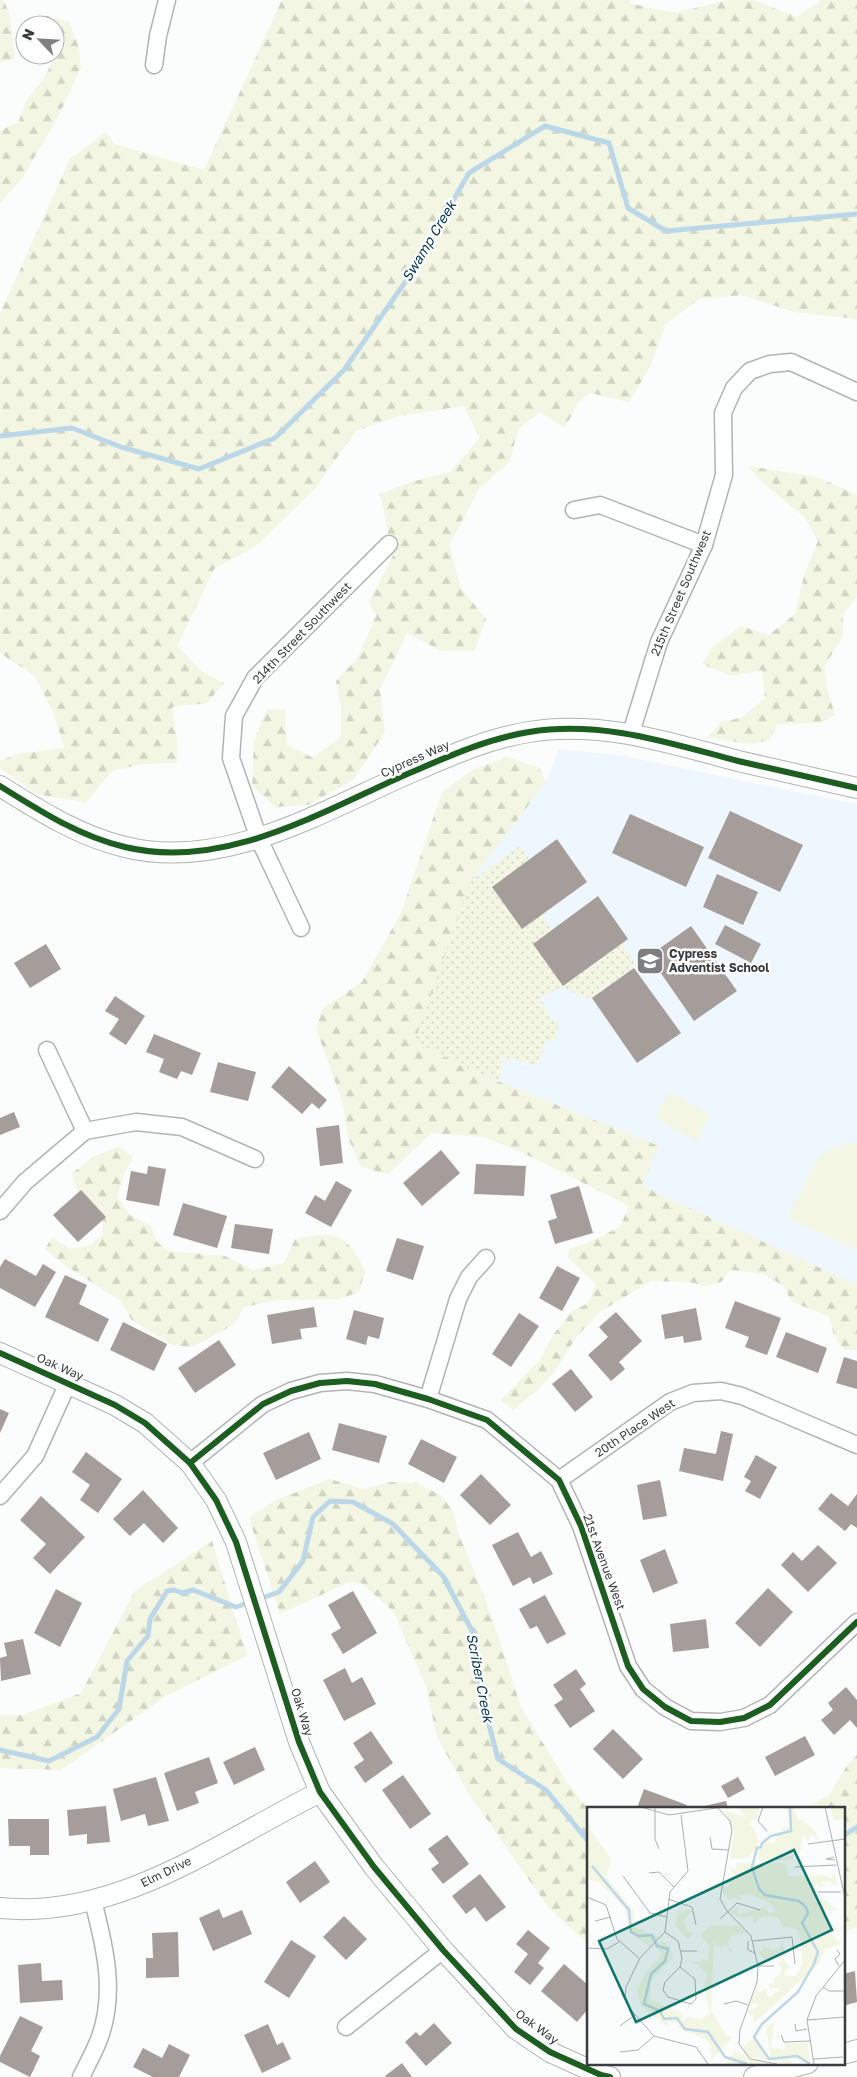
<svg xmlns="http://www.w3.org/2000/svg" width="857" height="2077" viewBox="0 0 857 2077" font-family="'Golos Text',sans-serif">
	<defs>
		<pattern id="forest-firs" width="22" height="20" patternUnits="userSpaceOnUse" patternTransform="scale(1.25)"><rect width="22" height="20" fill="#f2f6e2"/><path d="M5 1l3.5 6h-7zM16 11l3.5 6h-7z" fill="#d0d4c3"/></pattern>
		<pattern id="park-dots" width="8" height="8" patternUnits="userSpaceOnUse" patternTransform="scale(1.25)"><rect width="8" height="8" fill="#f2f6e2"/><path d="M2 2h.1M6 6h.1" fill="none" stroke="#d0d4c3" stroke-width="1.8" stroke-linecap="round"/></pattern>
	</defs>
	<rect width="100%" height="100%" fill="#fbfcfc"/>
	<polygon fill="#eef6fe" points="559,749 623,756 857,804 857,1287 641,1186 659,1146 463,1067 470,882 546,782"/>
	<g fill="url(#forest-firs)">
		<polygon points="0,0 4,0 10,17 15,59 0,63"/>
		<polygon points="282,0 522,0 526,3 529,0 631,0 629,3 674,13 729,0 754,0 797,17 821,0 857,0 857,321 849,318 794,312 742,295 699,299 665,325 651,365 629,402 590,393 577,404 565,428 540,412 518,429 510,461 479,489 449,545 461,588 486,619 474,651 442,651 407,633 380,689 385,732 353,780 308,805 276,807 252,786 254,741 267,709 285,709 287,745 313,758 341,736 341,707 336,681 357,659 376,616 369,602 393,556 380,494 411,482 450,472 480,438 464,406 398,416 356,431 316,487 257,545 214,569 177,646 201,671 224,683 207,703 172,707 177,740 177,763 142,764 112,771 86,802 36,794 0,768 0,761 17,754 65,748 53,713 35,676 0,653 0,314 70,159 106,132 114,144 204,170"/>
		<polygon points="45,15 69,22 78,45 81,68 59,115 23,177 0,203 0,131 19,121 25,102 42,81 52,63 42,55 55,55 55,25 40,25"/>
		<polygon points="748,466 817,477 857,495 857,596 843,614 843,637 824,666 827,688 835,715 820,723 777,724 770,740 749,744 708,737 720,723 743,717 765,698 762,670 731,676 702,664 713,647 741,626 769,635 795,614 804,576 818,541 805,518 760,480"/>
		<polygon points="508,757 539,768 546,782 470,882 463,1067 659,1146 642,1186 857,1285 857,1350 844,1350 834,1335 829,1317 791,1301 784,1286 763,1274 731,1270 721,1282 705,1286 689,1282 651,1281 608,1307 597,1314 575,1339 555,1371 535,1392 513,1410 501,1400 540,1360 553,1335 571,1312 588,1303 596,1284 568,1258 569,1249 586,1244 620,1227 629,1206 523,1153 484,1137 431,1133 388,1174 361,1167 349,1140 342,1101 316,1029 322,1009 362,982 401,913 442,792 474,769"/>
		<path d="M119 1147 133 1157 124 1174 117 1197 130 1215 151 1226 156 1241 168 1251 225 1256 253 1270 284 1263 295 1239C335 1231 346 1232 365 1271L359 1292 339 1299 276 1300 244 1307 233 1325 192 1347 172 1345 131 1319 121 1301 63 1264 45 1249 52 1237 70 1249 91 1245 103 1235 102 1211 76 1189 72 1173 95 1156Z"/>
		<polygon points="330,1479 363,1489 391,1482 416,1483 441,1495 453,1511 458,1532 488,1606 521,1707 566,1781 588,1809 588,1944 548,1907 467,1791 437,1737 426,1686 393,1611 361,1583 349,1582 280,1614 249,1518 274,1501"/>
		<polygon points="212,1541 247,1655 169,1694 61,1770 0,1768 0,1715 23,1715 81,1693 135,1591"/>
		<polygon points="857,1754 857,1927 843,1932 843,1808 806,1808 829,1795 848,1764"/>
	</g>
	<polygon fill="url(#park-dots)" points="520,846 529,860 492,887 541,915 552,930 533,944 563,985 622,944 637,965 592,998 594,1000 574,993 563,986 545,996 539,996 552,1021 559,1022 556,1040 546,1041 538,1065 503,1057 499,1081 463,1067 415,1041 470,882"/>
	<g fill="#f2f6e2">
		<polygon points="670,1092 710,1116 696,1141 655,1117"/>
		<polygon points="848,1143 857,1143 857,1250 790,1219 790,1212 817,1160 831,1149"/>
	</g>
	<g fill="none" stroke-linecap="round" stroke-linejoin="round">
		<g stroke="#bcd8e8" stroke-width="5">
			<polyline points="0,436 72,428 121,447 199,469 275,438 344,370 410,275 469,173 545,126 609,143 628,208 666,231 857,214"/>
			<polyline points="259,1599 279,1592 303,1561 313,1517 330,1501 353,1502 393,1524 443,1576 472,1631 484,1706 498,1759 546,1790 588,1841"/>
			<polyline points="0,1750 49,1761 97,1737 119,1709 127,1661 148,1636 150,1619 167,1591 174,1590 183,1593 193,1590 236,1607 251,1602"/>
			<polyline points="843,1836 857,1827"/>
		</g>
	</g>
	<g fill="#a49d9a">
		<polygon points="730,811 803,845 780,892 708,858"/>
		<polygon points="630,814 704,847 686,887 612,853"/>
		<polygon points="557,839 587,882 522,929 492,887"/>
		<polygon points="717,874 758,892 743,925 703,907"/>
		<polygon points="598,896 628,939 563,986 533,944"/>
		<polygon points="725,925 761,944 751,963 715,944"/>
		<polygon points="691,926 737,991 694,1021 649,956"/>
		<polygon points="46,944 61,969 30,988 14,963"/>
		<polygon points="634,968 681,1033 637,1063 592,998"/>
		<polygon points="115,996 145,1016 126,1045 109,1034 119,1019 105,1011"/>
		<polygon points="154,1034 201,1053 192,1075 181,1071 177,1079 159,1072 164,1059 146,1052"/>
		<polygon points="218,1062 256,1072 248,1101 210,1092"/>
		<polygon points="289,1066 327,1100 319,1109 312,1103 302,1114 271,1087"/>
		<polygon points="14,1112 20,1127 0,1135 0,1118"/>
		<polygon points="339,1125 343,1163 320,1166 316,1128"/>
		<polygon points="441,1150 460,1173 422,1206 403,1183"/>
		<polygon points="476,1164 526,1166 524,1196 474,1194"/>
		<polygon points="148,1166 166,1169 159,1206 126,1200 131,1171 147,1174"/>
		<polygon points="336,1181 352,1190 331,1227 305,1213 315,1195 325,1201"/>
		<polygon points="579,1186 593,1233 555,1244 548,1221 557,1218 550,1195"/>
		<polygon points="81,1190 106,1217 78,1242 53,1215"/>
		<polygon points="183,1203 227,1216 217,1248 173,1235"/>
		<polygon points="235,1224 273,1229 269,1254 231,1248"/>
		<polygon points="397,1238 424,1246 413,1280 386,1271"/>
		<polygon points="5,1259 36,1276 43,1264 56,1272 35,1307 0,1288 0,1267"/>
		<polygon points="557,1266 580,1278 562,1311 539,1298"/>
		<polygon points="65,1275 87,1285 79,1304 109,1319 98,1342 45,1317"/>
		<polygon points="735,1301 781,1318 767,1355 745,1347 749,1337 725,1328"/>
		<polygon points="314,1307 317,1327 300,1329 302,1339 272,1344 267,1315"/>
		<polygon points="696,1308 702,1340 684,1343 683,1336 665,1339 661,1315"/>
		<polygon points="354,1310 384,1318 379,1339 368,1336 366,1345 346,1339"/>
		<polygon points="616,1312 642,1341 619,1362 625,1369 611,1381 588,1355 608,1337 599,1327"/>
		<polygon points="519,1313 539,1326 511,1367 492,1354"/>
		<polygon points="123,1322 167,1344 154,1371 110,1350"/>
		<polygon points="786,1332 827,1348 818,1373 776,1357"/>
		<polygon points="219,1340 236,1365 195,1393 178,1368"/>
		<polygon points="844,1357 857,1361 857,1389 836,1383"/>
		<polygon points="571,1369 593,1397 575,1412 552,1384"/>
		<polygon points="0,1409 9,1413 0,1433"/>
		<polygon points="339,1423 387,1436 379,1463 332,1450"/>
		<polygon points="721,1431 733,1434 723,1481 679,1471 684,1448 716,1454"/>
		<polygon points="309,1432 321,1459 276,1480 263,1453"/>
		<polygon points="421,1439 457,1457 444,1483 408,1464"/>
		<polygon points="86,1452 122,1479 98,1513 80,1500 90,1485 72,1472"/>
		<polygon points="756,1455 777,1467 760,1499 745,1491 751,1481 744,1477"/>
		<polygon points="481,1474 511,1505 490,1525 460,1495"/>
		<polygon points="660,1480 667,1516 643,1520 637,1485"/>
		<polygon points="143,1490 178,1528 163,1543 144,1523 130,1536 113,1519"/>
		<polygon points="831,1493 848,1506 857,1494 857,1528 851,1524 845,1531 818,1509"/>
		<polygon points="41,1496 85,1537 50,1574 33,1558 46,1544 20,1520"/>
		<polygon points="518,1532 531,1557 541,1551 553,1574 533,1584 530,1577 513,1586 492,1545"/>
		<polygon points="818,1545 837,1563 808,1592 781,1565 793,1552 802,1561"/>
		<polygon points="665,1549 678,1583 653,1593 640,1560"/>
		<polygon points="768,1588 793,1612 760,1647 735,1623"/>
		<polygon points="56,1589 82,1603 60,1647 34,1633"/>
		<polygon points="353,1591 377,1633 343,1654 331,1634 341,1628 328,1605"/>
		<polygon points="545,1595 566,1634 547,1644 537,1626 530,1629 519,1609"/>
		<polygon points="706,1619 709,1648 673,1652 670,1624"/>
		<polygon points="23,1639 31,1674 1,1681 0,1658 7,1656 4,1643"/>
		<polygon points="345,1668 352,1683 362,1677 376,1704 344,1721 323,1680"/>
		<polygon points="576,1669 586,1684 580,1689 595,1711 570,1728 554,1705 563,1699 553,1685"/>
		<polygon points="846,1687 857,1700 857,1728 850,1720 834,1735 821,1720 833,1710 828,1703"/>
		<polygon points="613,1729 643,1759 623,1779 593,1749"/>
		<polygon points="371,1731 393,1763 365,1783 354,1767 364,1760 353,1743"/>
		<polygon points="805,1736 815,1755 775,1776 765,1757"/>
		<polygon points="255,1747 265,1770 234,1785 223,1762"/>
		<polygon points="209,1757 218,1783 195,1792 199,1803 177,1811 164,1773"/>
		<polygon points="403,1775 431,1814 410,1829 382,1790"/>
		<polygon points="156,1777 169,1821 148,1826 145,1814 121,1821 113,1789"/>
		<polygon points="738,1777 745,1789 728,1798 721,1786"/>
		<polygon points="644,1789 687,1805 686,1808 637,1808"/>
		<polygon points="726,1801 728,1808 700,1808 700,1807"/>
		<polygon points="106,1806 110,1842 87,1844 87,1834 69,1836 67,1810"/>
		<polygon points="8,1819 49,1819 49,1855 30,1855 30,1846 9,1846"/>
		<polygon points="447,1835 469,1864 443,1884 431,1869 439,1863 428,1849"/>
		<polygon points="315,1861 330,1882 300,1903 286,1882"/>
		<polygon points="480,1874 506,1907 486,1922 475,1907 466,1914 452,1896"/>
		<polygon points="219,1909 223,1918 242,1910 252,1934 213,1951 199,1918"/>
		<polygon points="344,1916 367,1939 346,1960 323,1937"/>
		<polygon points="528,1930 550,1948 538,1963 544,1968 530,1985 514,1972 528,1954 516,1944"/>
		<polygon points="178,1932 179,1977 146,1978 146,1958 153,1958 152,1933"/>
		<polygon points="291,1940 316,1956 289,1998 264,1982"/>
		<polygon points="41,1963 42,1981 62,1980 63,2000 20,2003 18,1965"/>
		<polygon points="564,1964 588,1985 588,2009 577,2022 541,1991"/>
		<polygon points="855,1971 857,2002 843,2006 843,1974"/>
		<polygon points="20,2016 43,2027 31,2051 40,2056 30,2077 0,2062 0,2056"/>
		<polygon points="434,2023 452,2043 426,2066 405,2042 416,2032 420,2036"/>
		<polygon points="268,2024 277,2045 283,2042 291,2059 262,2073 244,2035"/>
		<polygon points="169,2044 190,2055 179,2077 153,2077 133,2067 143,2048 162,2058"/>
		<polygon points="402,2063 412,2077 386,2077 385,2076"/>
	</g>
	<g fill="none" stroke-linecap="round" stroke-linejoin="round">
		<g stroke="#b1b3b4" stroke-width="19">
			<g id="minor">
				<polyline points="154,65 158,36 167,0"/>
				<polyline points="574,510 600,505 704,545"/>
				<polyline points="631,733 659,642 704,545 724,475 723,413 734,388 750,371 770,364 791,362 857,392"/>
				<polyline points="301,928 259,839 231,758 234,716 255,678 389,544"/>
				<polyline points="47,1050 85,1131"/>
				<polyline points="0,1211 25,1182 85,1131 136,1122 182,1127 255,1159"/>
				<polyline points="428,1399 458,1299 469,1277 486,1258"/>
				<polyline points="190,1463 263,1404 291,1391 320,1383 347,1381 375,1384 428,1399 487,1420 559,1480 581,1526 628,1666 643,1689 665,1707 691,1721 720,1722 744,1718 770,1705 857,1622"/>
				<polyline points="559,1480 670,1402 693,1393 721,1391 742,1396 857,1445"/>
				<polyline points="0,1496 35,1456 68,1383"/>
				<polyline points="346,2027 443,1950"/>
				<path d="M81 2077C87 2065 93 2054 98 2042 117 1995 105 1947 93 1901"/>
			</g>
		</g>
		<g stroke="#b1b3b4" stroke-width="22">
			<g id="tertiary">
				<path d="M0 786C40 811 79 836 125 847 223 871 319 813 405 775 445 758 485 739 529 732 601 720 669 743 738 761 777 770 817 779 857 788"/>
				<polyline points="0,1353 115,1405 145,1423 190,1463 216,1500 236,1542 299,1742 320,1792 374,1867 443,1950 516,2029 550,2052 601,2075 610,2077"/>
				<path d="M0 1908C117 1920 220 1842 320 1792"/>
				<polyline points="843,2054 857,2050"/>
				<polyline points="754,2077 808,2063"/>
			</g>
		</g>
		<use href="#minor" stroke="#feffff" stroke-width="16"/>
		<use href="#tertiary" stroke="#feffff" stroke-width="20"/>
		<g stroke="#fff" stroke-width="9">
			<g id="cycleway">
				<path d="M0 786C40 811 79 836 125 847 223 871 319 813 405 775 445 758 485 739 529 732 601 720 669 743 738 761 777 770 817 779 857 788"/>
				<polyline points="0,1353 115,1405 145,1423 190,1463 216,1500 236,1542 299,1742 320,1792 374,1867 443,1950 516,2029 550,2052 601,2075 610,2077"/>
				<polyline points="190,1463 263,1404 291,1391 320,1383 347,1381 375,1384 428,1399 487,1420 559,1480 581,1526 628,1666 643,1689 665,1707 691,1721 720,1722 744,1718 770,1705 857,1622"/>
			</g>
		</g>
		<use href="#cycleway" stroke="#1b5e20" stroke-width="6"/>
	</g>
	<defs>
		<g id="school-square" transform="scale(1.4375)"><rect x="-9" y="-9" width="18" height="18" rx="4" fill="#7d7f81" stroke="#fff"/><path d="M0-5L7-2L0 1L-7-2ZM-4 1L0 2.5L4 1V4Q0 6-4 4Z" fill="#fff"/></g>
	</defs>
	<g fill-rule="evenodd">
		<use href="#school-square" x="650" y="961"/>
	</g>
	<g text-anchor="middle" stroke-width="5" stroke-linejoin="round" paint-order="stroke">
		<g font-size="12" fill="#393c3f" stroke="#fff">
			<text transform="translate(681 593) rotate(-67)" y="4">215th Street Southwest</text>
			<text transform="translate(302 633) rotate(-46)" y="4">214th Street Southwest</text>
			<text transform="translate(415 759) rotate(-24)" y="4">Cypress Way</text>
			<text transform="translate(60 1367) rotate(24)" y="4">Oak Way</text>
			<text transform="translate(635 1428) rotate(-34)" y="4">20th Place West</text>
			<text transform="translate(604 1562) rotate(70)" y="4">21st Avenue West</text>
			<text transform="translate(302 1712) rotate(73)" y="4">Oak Way</text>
			<text transform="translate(166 1872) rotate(-26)" y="4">Elm Drive</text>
			<text transform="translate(537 2027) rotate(36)" y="4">Oak Way</text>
		</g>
		<g font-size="12" font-weight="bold" fill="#393c3f" stroke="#fff" text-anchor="start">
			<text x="669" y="958">Cypress<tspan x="669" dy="14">Adventist School</tspan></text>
		</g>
		<g font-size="14" font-style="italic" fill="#023750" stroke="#fff">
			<text transform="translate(429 241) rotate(-59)" y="5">Swamp Creek</text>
			<text transform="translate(480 1678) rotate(79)" y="5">Scriber Creek</text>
		</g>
	</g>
	<g transform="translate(587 1807)">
		<rect width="258" height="258" fill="#fbfcfc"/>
		<path d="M173 0 171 9 161 17 167 21 172 37 161 51 143 52 147 23 137 3 154 9 158 8 152 1ZM199 0H206L212 14 215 13 229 25 232 35 225 27 221 35 215 27 214 43 194 45 197 50 208 48 205 53H171L174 35 187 36 192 28H197L194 20H206ZM150 56H195L200 58 201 69 238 68 245 72 246 65 250 74 248 80 243 74 235 75 237 79 233 81 229 75 227 81 230 92 239 93 251 104 235 102 241 119 254 122 243 126 254 137 238 142 232 157 167 216V207L162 208 160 204 172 200 170 196 163 197 169 181 171 186 180 181V188L184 189 193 183 191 180 183 182 181 177 187 176V171L193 168 195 161 190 157 194 155V150L177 153 169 142 175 145 176 138 184 144 192 143 196 134 198 155 204 161 199 162 198 169H209L215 158V137L210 122 197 120 190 110 176 109 167 116 165 109 155 111 145 107 143 104 152 99 150 105 153 107 177 100 183 106 189 104 182 95 163 88H154L153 94 148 90 143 93 136 86 135 76 140 81 147 68 141 57 148 63ZM19 70 47 104V120L72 130 62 139 43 126 38 101 12 75ZM100 101 105 104 97 113 99 122 106 127 101 133 88 118 92 102 96 107ZM124 118 152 119 159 127 145 126 127 133 124 204 138 227 145 231 125 252 123 238 119 232 90 221 100 210 114 212 123 207 117 181 120 167 110 157 97 153 113 155 115 151 121 155 122 138 113 128ZM75 133 83 139 86 150 64 174 63 192 98 208 92 217 81 215V220L54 199 50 184 59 165 73 150 74 145 68 140ZM187 216 184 241 198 243V236H221L223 256 207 249 202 250 204 257 161 250 156 240 168 229 177 249 180 251 183 248 179 219ZM148 244 163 253 184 257H138Z" fill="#f2f6e2"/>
		<path d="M0 6 3 23 24 52 19 70 12 75 0 72Z" fill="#f2f6e2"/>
		<path d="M145 126 151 129 145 128 139 139 146 143 144 145 137 138 134 141 128 137V127Z" fill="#f2f6e2"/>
		<path d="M243 0H257V12L247 14Z" fill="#f2f6e2"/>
		<path fill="none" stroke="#bcd8e8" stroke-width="2.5" d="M203 0 204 24 184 29 175 36 174 40 170 41 165 60 172 82 178 88 212 94 219 100 221 106 215 116 231 145 227 157 211 185 175 217 167 230 182 252 210 249 223 257M5 59 42 103 44 125 52 129 65 128 70 139 81 142 78 154 64 167 57 197 73 204 77 212 90 211 98 222 121 225 138 250 160 257"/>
		<path fill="none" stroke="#adafb0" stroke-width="1" d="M54 0 82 8 136 0M68 0V32L72 42M176 0 171 14 180 24M238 0 258 91M131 1 143 14 145 23 133 92 140 104 164 129 171 159 170 175 153 223 152 237 163 252 190 257M94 8 101 64 83 85 78 125 53 151 39 180 38 190 44 203 67 229 109 240 121 257M123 30 125 42 142 43M221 37 258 32M247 50 239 52 248 53M208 60 249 58M62 66 72 65 87 80M36 69 63 106 80 110M231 85H254M0 90 19 98 30 132 52 151M81 92 105 100 109 118M133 112 150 96 173 103M8 114 24 110M78 125 91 134 95 151 93 160 78 175 76 183 81 190 104 197 109 192 108 172 93 160M161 134V143L168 146M166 134 205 130 208 157M0 141 20 142 32 135M250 143 253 147 248 152 252 159M94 144H110M171 159H187M236 180 242 184H258M137 197 149 194 161 198M220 213 258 210M208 217 209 224 220 222M33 219 48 208M194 228 197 235 224 234M258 228V253M33 245 51 243 67 229M227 252 256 250M227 257 220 213 229 189 258 153"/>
		<path fill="#0f766e" fill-opacity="0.15" stroke="#0f766e" stroke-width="2.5" d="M207 43 245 123 49 215 12 134Z"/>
		<rect width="258" height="258" fill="none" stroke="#393c3f" stroke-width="2.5"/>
	</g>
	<g transform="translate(40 40) rotate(295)"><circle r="24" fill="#ffffff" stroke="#b0b1b2"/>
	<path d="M0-4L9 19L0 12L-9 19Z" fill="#7d7f81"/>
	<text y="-8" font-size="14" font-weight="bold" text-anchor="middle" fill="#393c3f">N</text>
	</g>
</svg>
